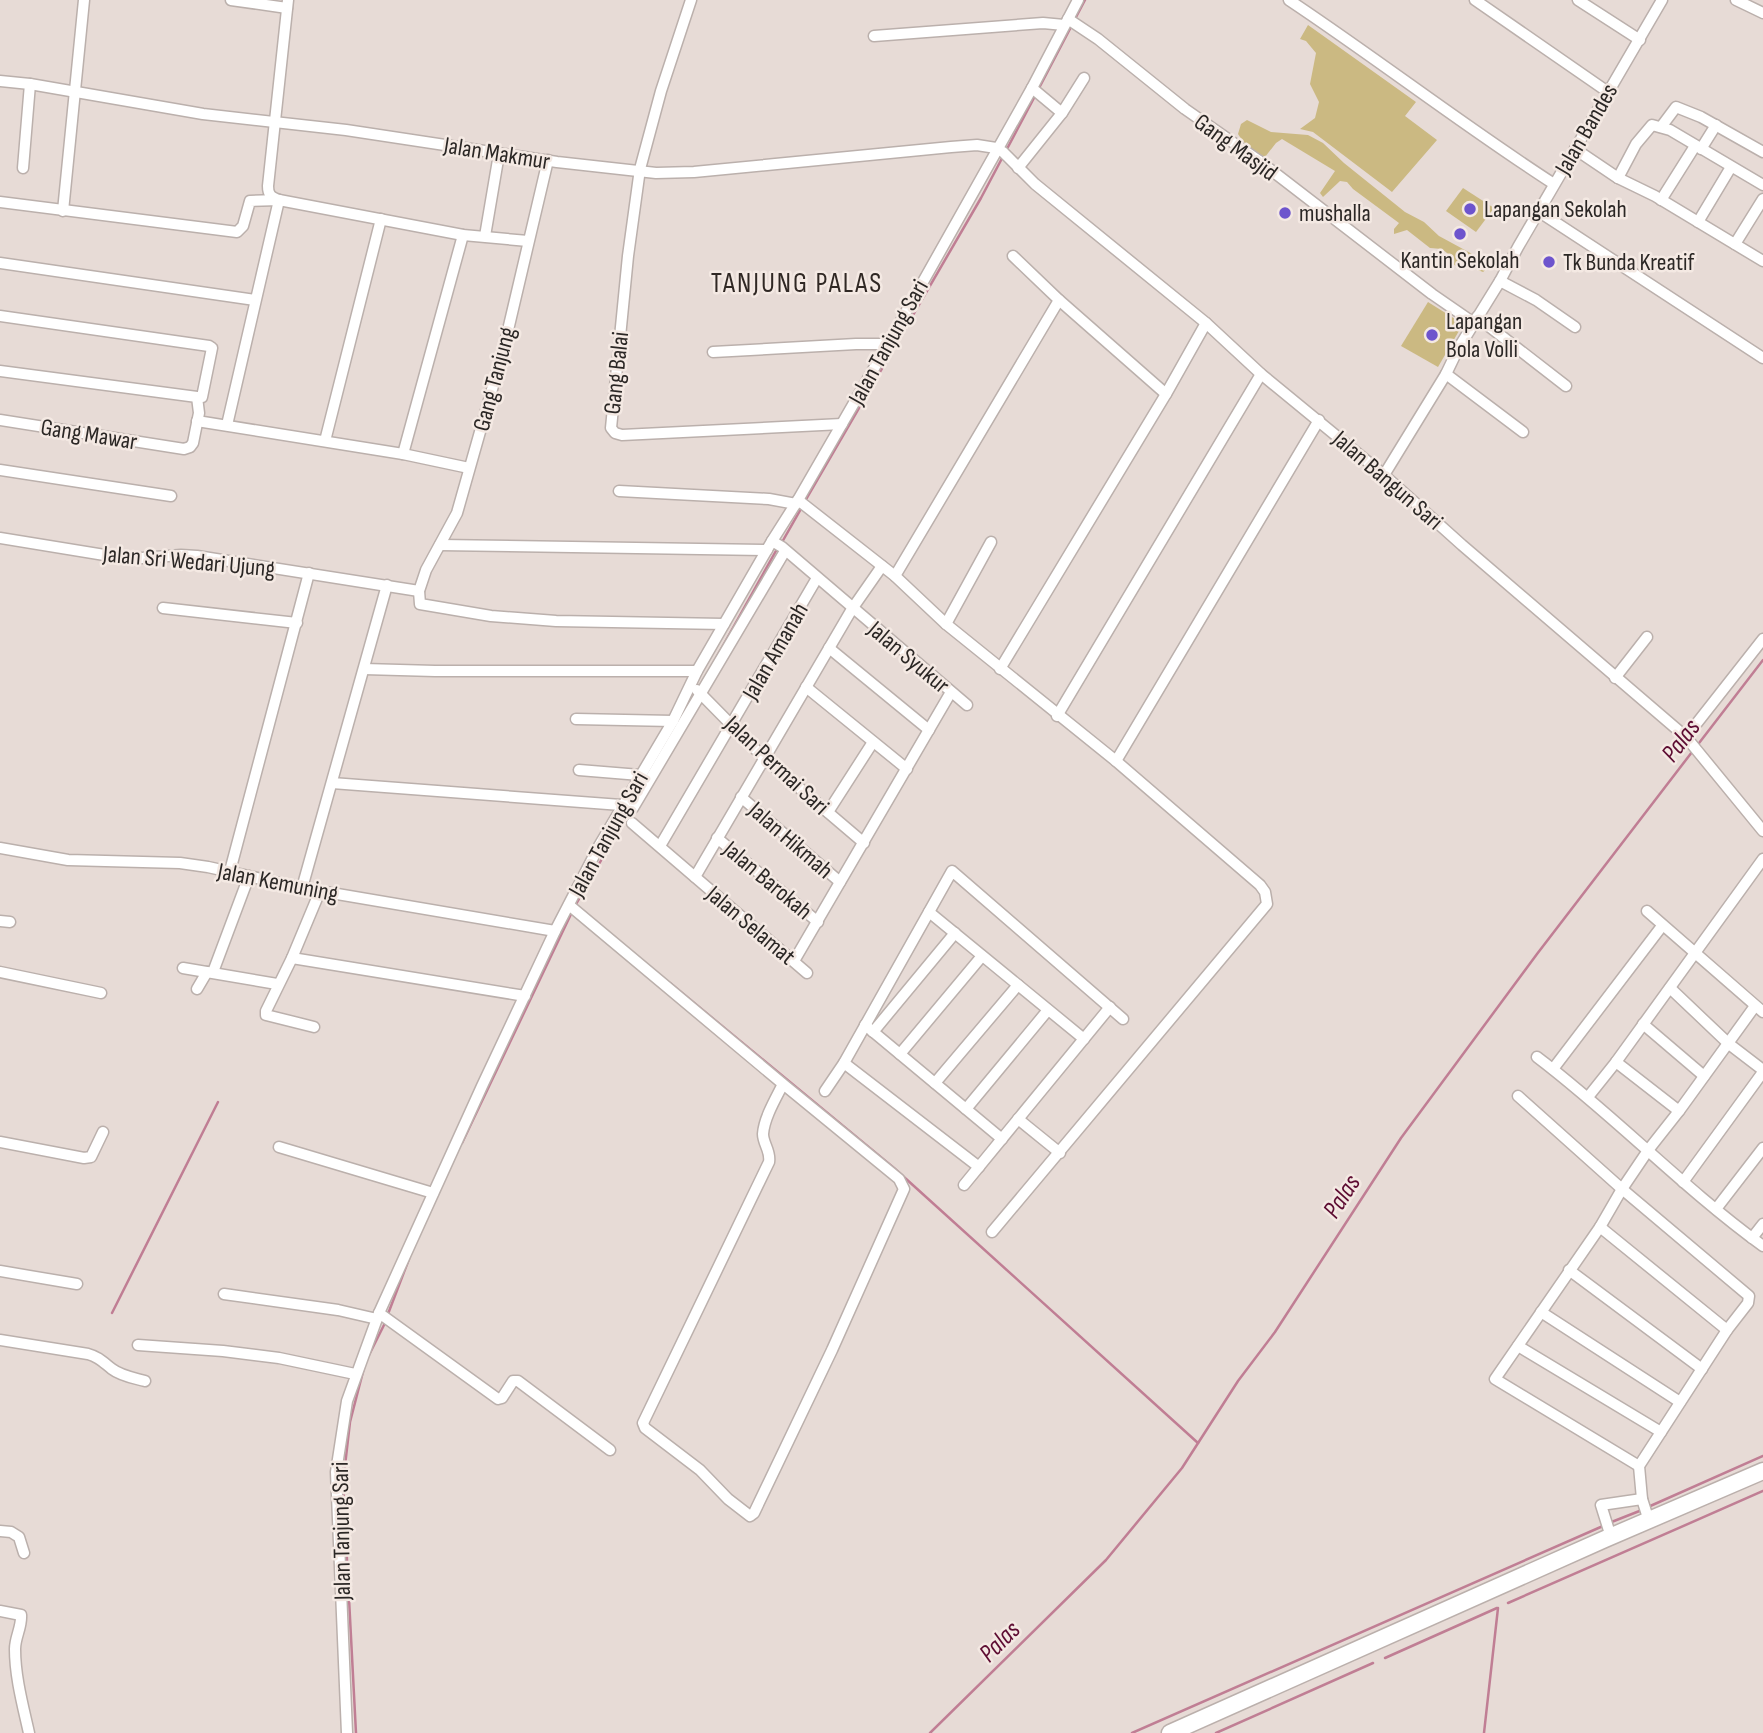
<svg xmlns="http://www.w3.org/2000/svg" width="1763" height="1733" viewBox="0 0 1763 1733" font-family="'Sofia Sans Condensed',sans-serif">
	<rect width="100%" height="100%" fill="#e7dbd6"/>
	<g fill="#cbb982">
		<polygon points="1308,25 1416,102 1405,116 1437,140 1392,192 1313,132 1300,129 1315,118 1319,102 1310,84 1316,53 1306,41 1300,39"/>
		<path d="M1247 120 1271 132 1308 135 1323 143 1344 163 1405 212 1424 222 1439 236 1487 262 1489 267 1483 272 1470 267H1457L1453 264 1452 257 1442 249 1430 248 1407 230 1394 234V229L1399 223 1353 189 1347 182 1340 181 1323 197 1320 193 1335 171 1282 139 1276 143 1265 157C1253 151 1245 145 1238 134L1241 124Z"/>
		<polygon points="1463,188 1494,208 1476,232 1446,211"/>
		<polygon points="1428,302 1463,324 1438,367 1401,346"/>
	</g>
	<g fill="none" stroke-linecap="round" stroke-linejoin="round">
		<g stroke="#c07e94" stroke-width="2.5">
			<polyline points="1075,19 1085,0"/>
			<polyline points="1038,90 1072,25"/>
			<polyline points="805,501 981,198 1035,96"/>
			<polyline points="781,544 802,507"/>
			<polyline points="705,678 777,549"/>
			<polyline points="1696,747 1763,660"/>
			<polyline points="575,906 631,808"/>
			<polyline points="670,983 894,1168 1198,1443"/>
			<polyline points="462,1143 572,912"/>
			<polyline points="112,1313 218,1102"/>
			<polyline points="388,1314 409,1259"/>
			<polyline points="369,1355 385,1323"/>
			<polyline points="1648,1507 1763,1456"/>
			<polyline points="1609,1523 1642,1510"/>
			<polyline points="1508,1603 1763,1491"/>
			<polyline points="1385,1658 1497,1608"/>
			<polyline points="356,1733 343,1483 350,1422 365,1364"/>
			<polyline points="930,1733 1106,1560 1182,1468 1238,1381 1275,1332 1401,1138 1537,954 1692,752"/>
			<polyline points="1132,1733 1603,1526"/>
			<polyline points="1216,1733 1373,1663"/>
			<polyline points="1484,1733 1498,1608"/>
		</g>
		<g stroke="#bbb0ac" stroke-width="13">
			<g id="street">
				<polyline points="231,0 287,8"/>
				<polyline points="691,0 661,91 640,169 628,256 611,428 615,433 622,435 842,424"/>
				<path d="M1289 0C1379 60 1464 126 1554 184"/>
				<polyline points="1475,0 1608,92"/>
				<polyline points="1578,0 1640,40"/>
				<polyline points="1736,0 1763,13"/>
				<polyline points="1068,19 1098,39 1185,109 1258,160 1432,294 1474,323"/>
				<polyline points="874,36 1043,23 1064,25"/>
				<polyline points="0,81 30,84 203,114 346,130 557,162 656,173 694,172 951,147 977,145 996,148 1003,152 1035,184 1206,323 1261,374 1384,475 1462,545 1686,737 1763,831"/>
				<polyline points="1032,88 1062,113 1084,78"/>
				<polyline points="1661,127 1676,107 1701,117 1763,152"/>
				<polyline points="1575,149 1618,178 1655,196 1763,261"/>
				<polyline points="1701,149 1716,125"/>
				<polyline points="548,160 504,347 457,513 426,570 419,591 420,604 491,616 556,621 724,624"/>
				<polyline points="23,168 30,84"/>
				<polyline points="1018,168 1062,113"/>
				<polyline points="1618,178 1636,144 1652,125 1670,130 1763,185"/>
				<path d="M279 200C271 197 268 195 268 186L288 0"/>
				<polyline points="1661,200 1695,146"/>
				<polyline points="0,202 237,232 243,226 250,201 279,200 463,235 528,241"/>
				<polyline points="63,211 84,0"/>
				<polyline points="1538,211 1763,358"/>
				<polyline points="1698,222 1731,167"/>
				<polyline points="485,236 499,154"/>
				<polyline points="1735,244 1763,199"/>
				<polyline points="0,263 255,300"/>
				<polyline points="1500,281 1536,300 1575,327"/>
				<polyline points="1059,300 1166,394"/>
				<polyline points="0,316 209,346 212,348 202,397 197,397"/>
				<polyline points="1477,317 1566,386"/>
				<polyline points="713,352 856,344 888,344"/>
				<polyline points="0,371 197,397 199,413 193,443 190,447 184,449 0,420"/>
				<polyline points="1446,374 1523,432"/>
				<polyline points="197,421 403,454 469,468"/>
				<polyline points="227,425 279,200"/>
				<polyline points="325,441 381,219"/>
				<polyline points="403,454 463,235"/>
				<polyline points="0,470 171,496"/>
				<polyline points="1384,475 1446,374 1458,349 1500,281 1518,247 1662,0"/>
				<polyline points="619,491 769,499 796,504"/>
				<polyline points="798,500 895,576 946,624 1116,761 1319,420"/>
				<polyline points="0,538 129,559 181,555 197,556 419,591"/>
				<polyline points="772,541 782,547 967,705"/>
				<polyline points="440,545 767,550"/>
				<polyline points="895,576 1059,300 1013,256"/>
				<polyline points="163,608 297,623"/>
				<polyline points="946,624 991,542"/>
				<polyline points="829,648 929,730"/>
				<polyline points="364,669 435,671 697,671"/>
				<polyline points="1000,669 1166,394 1206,323"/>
				<polyline points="1615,678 1647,637"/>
				<polyline points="806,687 907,769"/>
				<polyline points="697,690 764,758 864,843"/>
				<polyline points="1057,716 1261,374"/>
				<polyline points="576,719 673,721"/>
				<polyline points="1686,737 1763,639"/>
				<polyline points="579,770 640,775"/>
				<polyline points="332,783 621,805"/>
				<polyline points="741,797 840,882"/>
				<polyline points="633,808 785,551"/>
				<polyline points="828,812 873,742"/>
				<polyline points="632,823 807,973"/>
				<polyline points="717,838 818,922"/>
				<polyline points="660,846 817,578"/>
				<polyline points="0,848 68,860 180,863 208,867 302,888 555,931"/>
				<polyline points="230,871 309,573"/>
				<polyline points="695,877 852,609 882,566"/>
				<polyline points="302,888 387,585"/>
				<path d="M569 905 783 1084C776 1098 764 1118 763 1134 763 1144 771 1151 769 1162L643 1423 645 1428 700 1470 728 1499 750 1516 754 1513 832 1350 904 1189 899 1179 783 1084"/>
				<polyline points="1647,911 1763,1012"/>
				<polyline points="929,912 1084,1039"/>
				<polyline points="0,921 10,922"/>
				<polyline points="292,958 525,996"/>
				<polyline points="794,961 951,692"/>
				<polyline points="183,968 277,984"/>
				<polyline points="0,972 101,993"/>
				<polyline points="213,972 249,876"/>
				<polyline points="1670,988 1729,1044 1763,1070"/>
				<polyline points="197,989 207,972"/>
				<polyline points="1643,1024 1704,1076"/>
				<polyline points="865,1025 1002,1139"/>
				<polyline points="314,1027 266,1015 266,1011 292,958 320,891"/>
				<polyline points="873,1032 955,933"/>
				<polyline points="900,1054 982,956"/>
				<path d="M1537 1057C1615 1116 1683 1188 1763 1246"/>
				<polyline points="1616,1062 1679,1111"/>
				<polyline points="844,1063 979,1167"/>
				<polyline points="1553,1069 1662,926"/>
				<polyline points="935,1083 1018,985"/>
				<polyline points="825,1091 844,1063 952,871 1123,1019"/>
				<polyline points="1518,1096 1622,1189 1749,1296 1748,1303 1727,1330 1639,1466 1642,1499 1649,1521"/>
				<polyline points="1588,1097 1616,1062 1763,859"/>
				<polyline points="966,1109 1048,1010"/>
				<polyline points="1018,1119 1060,1153"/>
				<polyline points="0,1142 84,1158 91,1157 103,1132"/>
				<polyline points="279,1147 433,1193"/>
				<polyline points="1683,1182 1763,1072"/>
				<polyline points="964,1185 1110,1007"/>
				<polyline points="1716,1209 1763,1148"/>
				<polyline points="1600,1227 1727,1330"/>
				<polyline points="992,1232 1267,904 1265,892 1260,885 1116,761"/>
				<polyline points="1752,1238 1763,1224"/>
				<polyline points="1569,1270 1702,1369"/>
				<polyline points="0,1271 77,1284"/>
				<polyline points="224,1294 338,1310 377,1319"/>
				<polyline points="1541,1312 1680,1402"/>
				<polyline points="379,1313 498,1399 502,1398 513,1381 518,1381 610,1450"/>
				<path d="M0 1340 88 1354C99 1357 103 1362 112 1369 121 1376 134 1378 145 1381"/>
				<polyline points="138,1345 223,1351 279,1358 355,1374"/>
				<polyline points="1518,1346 1661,1432"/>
				<polyline points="1639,1466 1495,1379 1600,1227 1622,1189 1649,1149 1679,1111 1755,1006"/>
				<polyline points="0,1531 11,1532 19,1537 24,1553"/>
				<polyline points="1611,1537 1601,1505 1642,1499"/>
				<path d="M0 1611 21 1615C22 1627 15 1637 15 1649 15 1677 23 1706 29 1733"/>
				<polyline points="347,1733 336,1472 347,1401 379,1313 482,1086 555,931 599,846 673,721 697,671 772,541 798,500 888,344 1032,88 1078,0"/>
			</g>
		</g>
		<g stroke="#bbb0ac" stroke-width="19">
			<polyline id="primary" points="1170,1733 1605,1539 1763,1471"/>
		</g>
		<use href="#street" stroke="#fff" stroke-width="10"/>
		<use href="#primary" stroke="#fff" stroke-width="16"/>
	</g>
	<g fill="#6d54cd" stroke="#f4e9e3" stroke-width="2.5">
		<circle cx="1470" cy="209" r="7"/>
		<circle cx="1285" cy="213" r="7"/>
		<circle cx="1460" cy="234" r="7"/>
		<circle cx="1549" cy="262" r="7"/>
		<circle cx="1432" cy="335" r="7"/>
	</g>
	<g text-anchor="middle" stroke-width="5" stroke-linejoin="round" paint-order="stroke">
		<g font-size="24" fill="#2b2725" stroke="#f4e9e3">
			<text transform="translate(1586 129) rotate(-60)" y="8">Jalan Bandes</text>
			<text transform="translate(1236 147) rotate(36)" y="8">Gang Masjid</text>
			<text transform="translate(497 153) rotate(9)" y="8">Jalan Makmur</text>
			<text transform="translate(888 342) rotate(-61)" y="8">Jalan Tanjung Sari</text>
			<text transform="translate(616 373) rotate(-84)" y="8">Gang Balai</text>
			<text transform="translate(494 379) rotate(-75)" y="8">Gang Tanjung</text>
			<text transform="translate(89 434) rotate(9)" y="8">Gang Mawar</text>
			<text transform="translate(1388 480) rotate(41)" y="8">Jalan Bangun Sari</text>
			<text transform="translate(189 561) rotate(5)" y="8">Jalan Sri Wedari Ujung</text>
			<text transform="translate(775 651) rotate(-60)" y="8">Jalan Amanah</text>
			<text transform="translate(909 657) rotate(40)" y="8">Jalan Syukur</text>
			<text transform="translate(777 765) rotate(43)" y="8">Jalan Permai Sari</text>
			<text transform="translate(608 834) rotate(-61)" y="8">Jalan Tanjung Sari</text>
			<text transform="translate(791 840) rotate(41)" y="8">Jalan Hikmah</text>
			<text transform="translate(768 880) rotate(40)" y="8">Jalan Barokah</text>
			<text transform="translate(278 882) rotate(11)" y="8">Jalan Kemuning</text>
			<text transform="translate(751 925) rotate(40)" y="8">Jalan Selamat</text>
			<text transform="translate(341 1531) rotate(-91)" y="8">Jalan Tanjung Sari</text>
		</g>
		<g font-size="24" fill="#2b2725" stroke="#f4e9e3" text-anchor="start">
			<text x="1484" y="217">Lapangan Sekolah</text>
			<text x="1299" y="221">mushalla</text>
			<text x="1460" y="268" text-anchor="middle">Kantin Sekolah</text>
			<text x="1563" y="270">Tk Bunda Kreatif</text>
			<text x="1446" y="329">Lapangan<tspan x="1446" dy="28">Bola Volli</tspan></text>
		</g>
		<g font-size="26" font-style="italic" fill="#5d0c32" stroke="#f4e9e3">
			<text transform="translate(1680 740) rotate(-53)" y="9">Palas</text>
			<text transform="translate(1341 1196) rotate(-57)" y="9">Palas</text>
			<text transform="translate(999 1641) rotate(-45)" y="9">Palas</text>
		</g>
		<g font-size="28" letter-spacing="2" fill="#302824" stroke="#f4e9e3">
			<text x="797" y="292">TANJUNG PALAS</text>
		</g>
	</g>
</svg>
